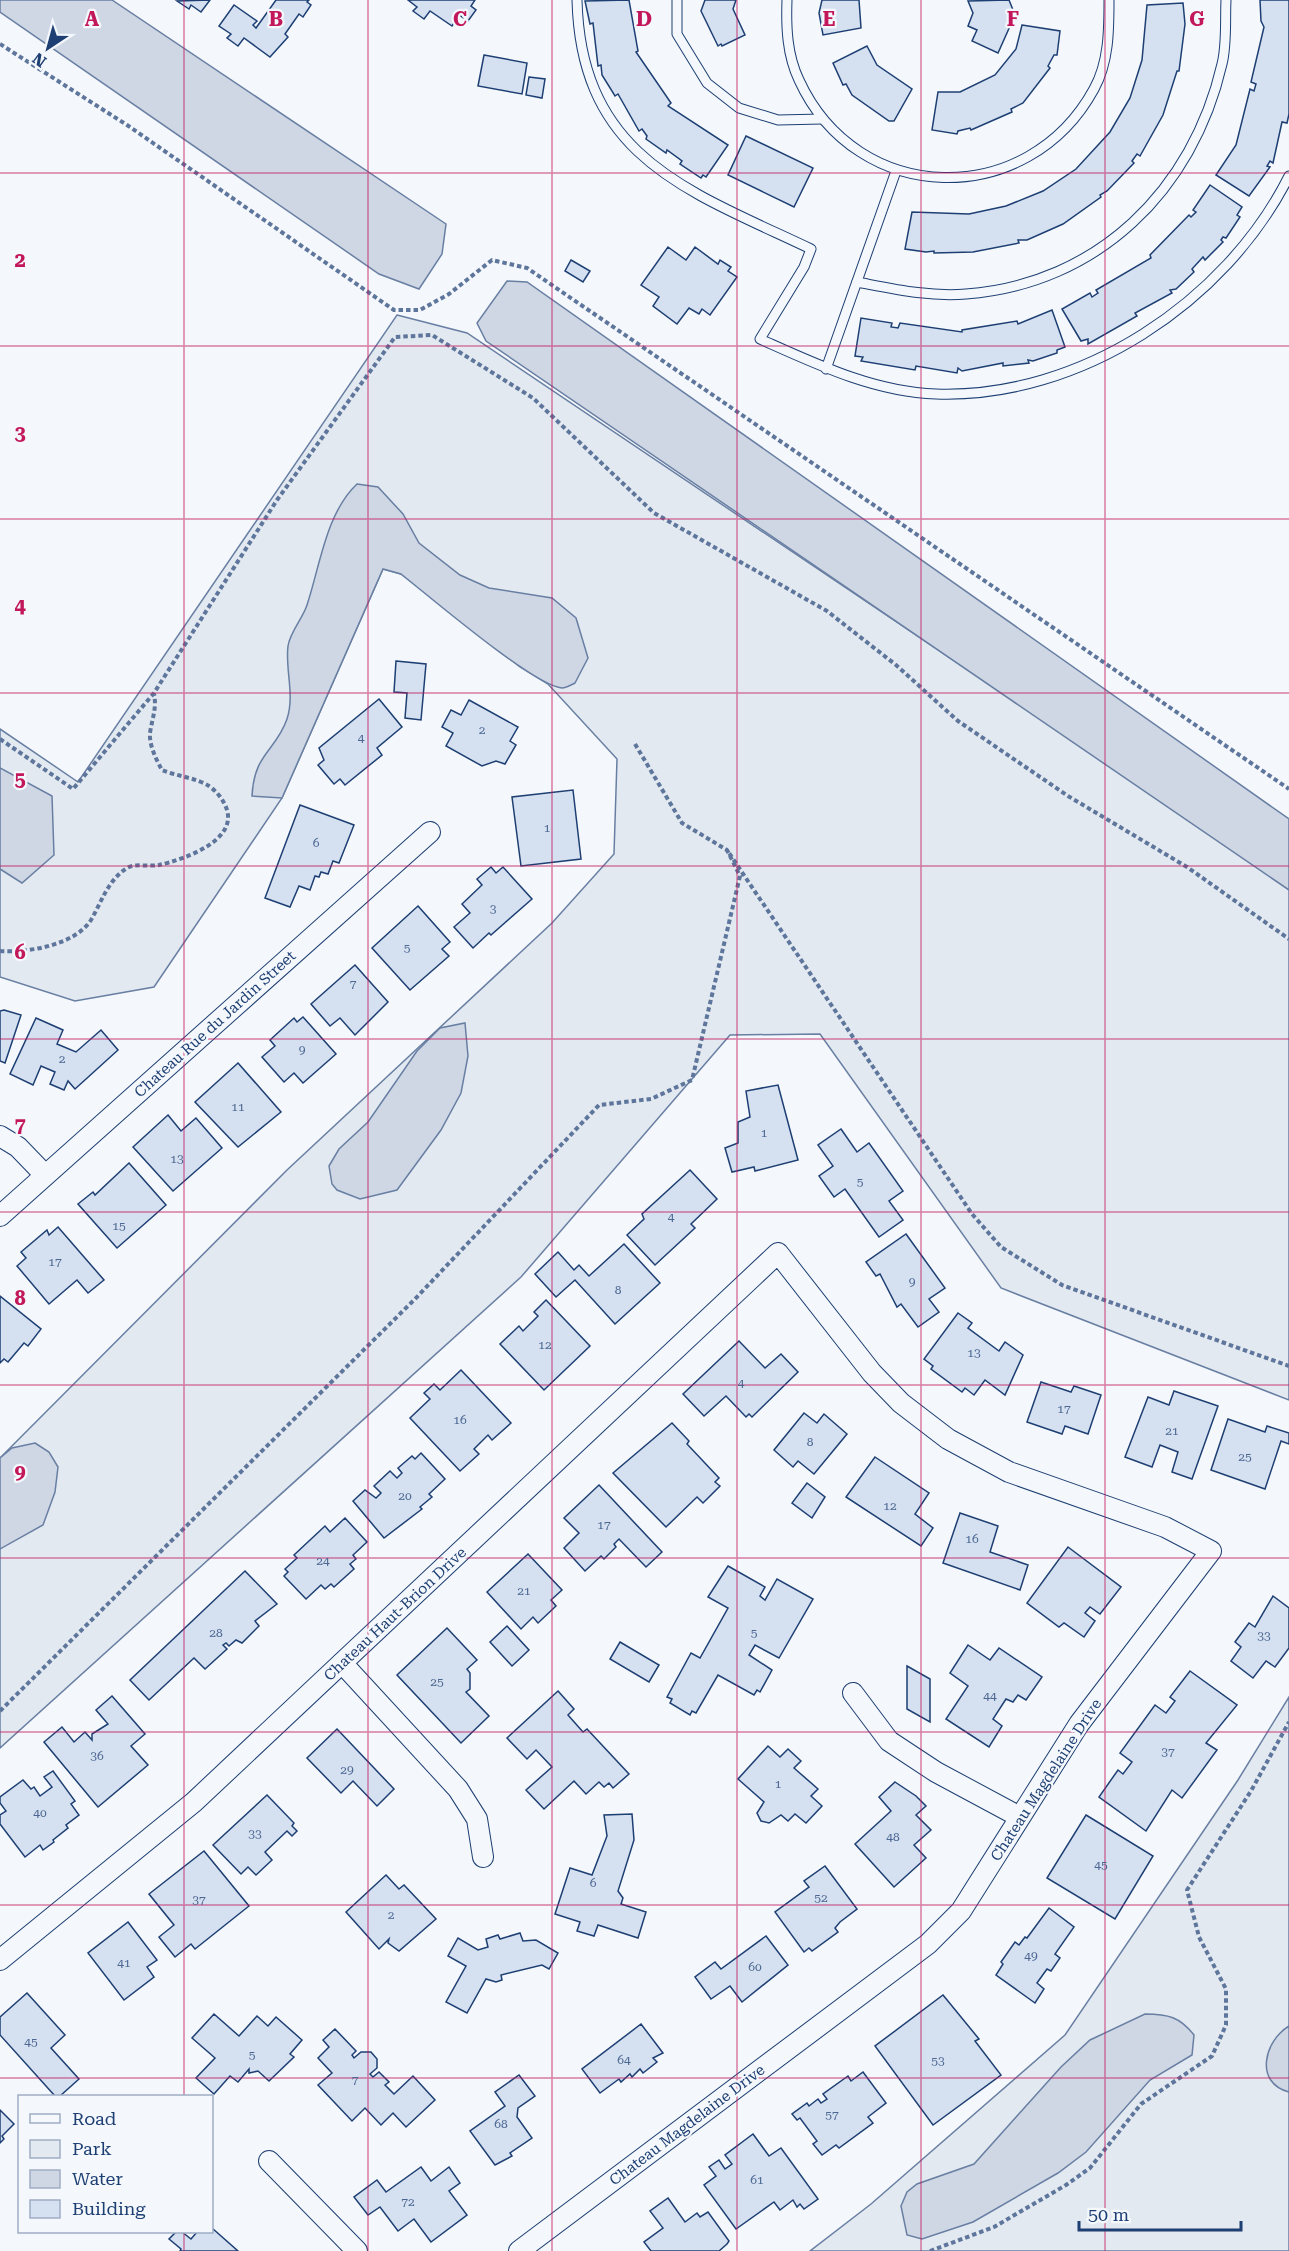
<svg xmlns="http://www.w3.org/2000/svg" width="1289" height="2251" viewBox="0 0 1289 2251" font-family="'Roboto Serif',serif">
	<rect width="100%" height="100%" fill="#f4f7fb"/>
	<g fill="#e3e9f0" stroke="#687fa3" stroke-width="1.5">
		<polygon points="397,315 467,333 1289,886 1289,1400 1001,1288 820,1034 730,1035 521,1277 0,1748 0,1458 287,1170 552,923 614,854 617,759 548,684 520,667 401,574 383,569 282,798 154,987 75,1001 0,977 0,729 78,782"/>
		<polygon points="1289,1697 1289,2251 810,2251 871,2204 1065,2035 1238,1780"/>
	</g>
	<g fill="#cfd7e4" stroke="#687fa3" stroke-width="1.5">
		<polygon points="0,0 112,0 446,224 442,254 419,289 379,274 0,12"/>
		<polygon points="507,281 527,282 1289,819 1289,890 486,341 477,323"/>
		<path d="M357 484 378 487 403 514 419 543 460 575 489 588 552 598 576 618 588 658 575 683C571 685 566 688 562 688 534 686 429 596 401 574L383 569 282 798 252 796C254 753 276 751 287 719 295 695 285 669 288 646 290 632 303 618 307 605 320 566 326 513 357 484Z"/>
		<polygon points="0,768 52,796 54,855 22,883 0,869"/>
		<polygon points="465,1023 468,1056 461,1093 441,1130 397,1190 360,1199 337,1190 332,1184 329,1166 339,1149 368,1122 417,1051 440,1028"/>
		<polygon points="35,1443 49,1452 58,1467 55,1492 43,1525 0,1549 0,1458 12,1448"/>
		<path d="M1145 2014C1168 2014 1180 2017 1194 2035L1192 2055 1150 2080 1086 2152 1058 2173 973 2222 922 2239 907 2235 901 2206 907 2192 917 2184 974 2164 1061 2067 1090 2040Z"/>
		<path d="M1289 2026V2092C1254 2083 1264 2041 1289 2026Z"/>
	</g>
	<g fill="#d5e0f0" stroke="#1d3f73" stroke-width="1.5">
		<polygon points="210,0 201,12 191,5 189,9 177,1"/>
		<polygon points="276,0 309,0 307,2 311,5 303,17 299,14 285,34 288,37 270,57 244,38 238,46 227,38 231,34 219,26 234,5 257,21 253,25 256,28"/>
		<polygon points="408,0 475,0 471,6 476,10 468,21 459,15 452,26 430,11 424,19 413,11 417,7"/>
		<polygon points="629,0 638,51 636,52 671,103 668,106 728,145 706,177 703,175 701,178 680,164 682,161 667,150 666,153 646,139 647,136 642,129 639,131 618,94 615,96 602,75 601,65 598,66 593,23 590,24 585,1"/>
		<polygon points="705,0 736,0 733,9 745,35 722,46 721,44 718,46 701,11"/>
		<polygon points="822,0 859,0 861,28 823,35 819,13"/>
		<polygon points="1009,0 1015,15 998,53 972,41 977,30 968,26 973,13 968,1"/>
		<polygon points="1260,0 1289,0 1289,114 1287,123 1282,122 1273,163 1270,161 1267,166 1270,167 1249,196 1216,175 1236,145 1250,89 1254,91 1256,84 1251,82 1264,27 1261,21"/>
		<polygon points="1183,3 1185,24 1179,71 1177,71 1163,115 1140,156 1137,154 1132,161 1134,163 1107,191 1100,195 1101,197 1063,224 1027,240 1018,240 1019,243 973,252 934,253 934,251 926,252 905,249 912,212 969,214 1006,206 1043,191 1076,169 1110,132 1130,98 1142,60 1147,5"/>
		<polygon points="1022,25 1060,31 1057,55 1054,55 1048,66 1050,68 1023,103 1011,109 1012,112 971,130 970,128 958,131 957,134 932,130 938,92 960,92 995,75 1016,49"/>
		<polygon points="867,46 877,65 912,89 894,121 889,121 852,95 846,84 843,85 833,63"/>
		<polygon points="484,55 527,63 522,94 478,86"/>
		<polygon points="529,77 545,79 542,98 526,95"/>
		<polygon points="746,136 813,168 794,207 728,175"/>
		<polygon points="1210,185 1242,207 1237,215 1240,217 1226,238 1223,237 1221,240 1223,242 1205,260 1203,257 1192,269 1194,272 1176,289 1170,290 1172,293 1135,313 1137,316 1088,344 1088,339 1081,341 1062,309 1090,293 1092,297 1098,293 1096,290 1151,258 1150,255 1189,215 1191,217 1196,212 1193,210"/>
		<polygon points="668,247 686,260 695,247 718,264 720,260 731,267 728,271 737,277 710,315 702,309 699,314 689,308 677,324 653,306 659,297 641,285"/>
		<polygon points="571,260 590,271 583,282 565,271"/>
		<polygon points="1052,310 1065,347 1057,350 1057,353 1033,361 1028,360 1029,363 1003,366 1003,363 962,371 958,368 957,373 916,366 915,370 861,361 863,357 855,356 861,318 892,323 891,327 898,328 900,323 962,332 962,330 1017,321 1018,324"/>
		<polygon points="396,661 426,664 421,720 405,718 407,693 394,692"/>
		<polygon points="379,699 402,727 377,748 382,755 345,785 340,779 334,784 318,765 324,760 319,748"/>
		<polygon points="469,700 518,727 510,741 516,745 505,764 496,761 482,766 446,746 453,733 442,727 451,710 461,715"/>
		<polygon points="573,790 581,859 521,866 512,797"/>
		<polygon points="300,805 354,825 339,863 333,861 328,874 321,872 319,877 315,876 310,890 299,886 290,907 265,898"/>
		<polygon points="491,867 496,873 503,867 532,899 491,935 489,933 473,948 454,927 470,913 462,904 482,885 477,879"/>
		<polygon points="418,906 450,942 442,949 449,956 410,990 372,948"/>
		<polygon points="355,965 388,1002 355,1035 340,1018 330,1026 311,1004"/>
		<polygon points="4,1010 21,1015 5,1063 0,1061 0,1011"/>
		<polygon points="303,1017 336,1054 303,1083 294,1073 284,1082 262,1057 275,1046 270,1040 294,1018 297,1022"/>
		<polygon points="36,1018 63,1030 57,1044 76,1052 101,1030 118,1050 75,1089 68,1081 64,1090 50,1084 55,1072 41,1066 33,1085 10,1074"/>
		<polygon points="238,1063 281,1112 238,1147 195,1102"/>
		<polygon points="778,1085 798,1160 755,1171 754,1167 732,1172 725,1148 738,1143 738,1122 750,1117 746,1091"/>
		<polygon points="168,1115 181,1131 196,1118 222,1148 173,1191 133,1147"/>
		<polygon points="841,1129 857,1152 869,1143 903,1191 889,1201 903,1220 879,1237 845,1189 834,1197 819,1176 833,1166 818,1145"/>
		<polygon points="129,1163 166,1205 117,1248 78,1204 93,1192 95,1195"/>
		<polygon points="690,1170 717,1199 691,1224 695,1228 655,1265 627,1235 644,1219 642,1214"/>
		<polygon points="58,1227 104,1280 88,1293 77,1280 49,1304 17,1266 26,1258 21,1252 47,1230 49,1235"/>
		<polygon points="906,1234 945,1288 929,1299 939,1312 918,1327 901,1304 897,1307 880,1274 876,1276 866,1262"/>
		<polygon points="624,1244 660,1283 615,1324 575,1280 556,1297 535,1274 558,1252 574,1270 579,1265 589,1276"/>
		<polygon points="0,1296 41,1329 28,1346 24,1343 8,1362 4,1359 0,1363"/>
		<polygon points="546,1300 590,1346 544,1390 500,1344 519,1326 523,1331 538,1316 534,1312"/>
		<polygon points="958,1313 972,1323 968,1328 999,1351 1005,1342 1023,1355 1005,1395 985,1380 974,1395 965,1388 962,1392 931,1369 933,1366 924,1359"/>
		<polygon points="739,1341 765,1368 781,1354 798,1372 752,1417 749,1414 746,1417 726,1396 704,1416 683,1394"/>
		<polygon points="461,1370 511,1423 492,1440 488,1435 474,1449 479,1454 460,1471 410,1418 430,1399 424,1393 434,1384 440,1390"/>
		<polygon points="1041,1382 1071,1392 1074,1386 1101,1395 1088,1434 1065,1426 1062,1434 1027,1422"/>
		<polygon points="1174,1391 1218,1406 1192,1479 1172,1472 1178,1452 1160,1445 1152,1467 1125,1457 1148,1397 1169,1405"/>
		<polygon points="804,1413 817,1423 824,1414 847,1434 814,1474 798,1461 793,1467 774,1450"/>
		<polygon points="1228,1419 1265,1432 1267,1426 1289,1433 1289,1444 1281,1441 1265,1489 1211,1470"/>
		<polygon points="672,1423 689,1441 687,1444 719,1478 715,1482 720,1486 703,1503 697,1497 666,1527 613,1473"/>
		<polygon points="421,1453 445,1479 429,1494 432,1497 420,1507 422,1509 384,1538 353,1501 365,1490 376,1498 381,1493 374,1486 390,1471 397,1478 402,1473 398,1468 412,1456 415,1459"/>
		<polygon points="875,1457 929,1493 915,1514 933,1528 921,1546 846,1497"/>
		<polygon points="807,1483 825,1497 812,1518 792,1503"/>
		<polygon points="599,1485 662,1552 646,1567 619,1539 614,1544 616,1547 604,1559 601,1556 585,1571 564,1548 579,1533 564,1518"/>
		<polygon points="960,1513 998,1526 990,1552 1028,1565 1020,1590 943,1563"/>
		<polygon points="345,1518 367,1542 353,1555 356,1559 350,1564 354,1569 334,1587 331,1584 325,1589 321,1585 306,1599 284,1576 288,1572 285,1569 297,1558 294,1555 325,1526 330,1532"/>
		<polygon points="1068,1547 1121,1587 1100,1614 1090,1607 1085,1613 1095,1621 1084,1637 1064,1623 1059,1627 1027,1603"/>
		<polygon points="528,1554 562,1590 551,1600 556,1606 538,1623 533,1617 521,1629 487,1592"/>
		<polygon points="728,1566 765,1587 760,1596 765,1600 777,1579 813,1599 779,1658 755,1645 749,1655 772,1670 760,1692 757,1690 754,1695 718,1675 696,1713 692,1711 690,1715 670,1703 672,1699 667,1697 691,1653 700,1658 728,1608 708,1597"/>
		<polygon points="245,1571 277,1604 255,1621 259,1626 242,1643 236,1640 229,1646 226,1643 223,1645 227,1649 205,1669 194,1658 149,1700 130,1680"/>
		<polygon points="1273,1596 1289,1608 1289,1648 1275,1667 1266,1661 1253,1678 1231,1661 1241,1647 1235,1642 1249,1623 1255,1627"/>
		<polygon points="507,1626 529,1650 512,1666 490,1642"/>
		<polygon points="447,1628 477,1660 467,1669 470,1673 470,1689 466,1692 489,1716 461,1743 397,1675"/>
		<polygon points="620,1642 659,1665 649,1682 610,1659"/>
		<polygon points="968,1645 990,1660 999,1648 1042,1677 1026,1700 1018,1695 1013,1702 1006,1699 993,1719 1002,1726 989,1747 946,1719 968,1686 950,1673"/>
		<polygon points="907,1666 930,1679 930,1722 907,1709"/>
		<polygon points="1190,1671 1237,1705 1206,1743 1217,1750 1182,1798 1172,1790 1146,1831 1099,1797 1118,1770 1123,1774 1132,1762 1120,1753 1155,1705 1166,1713 1175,1701 1170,1697"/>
		<polygon points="558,1691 574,1709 568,1715 583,1732 587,1729 629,1774 613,1788 609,1783 604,1787 599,1782 586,1794 574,1781 544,1809 526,1790 552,1767 536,1750 527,1759 507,1738"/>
		<polygon points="112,1696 145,1734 131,1746 148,1765 98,1807 44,1742 62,1727 74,1742 85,1732 92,1740 92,1734 108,1724 96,1710"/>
		<polygon points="337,1729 394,1789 377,1806 353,1781 341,1793 307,1758"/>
		<polygon points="768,1746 780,1757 788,1749 801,1761 794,1768 818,1789 811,1796 822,1806 806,1823 795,1814 788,1821 781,1815 769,1823 761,1821 757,1813 764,1802 738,1779"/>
		<polygon points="53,1771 75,1801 71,1804 79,1815 66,1825 68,1828 53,1840 54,1842 43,1850 40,1845 25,1857 0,1824 0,1815 6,1811 0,1803 0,1797 23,1780 31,1789 34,1787 40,1796 52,1787 44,1777"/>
		<polygon points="895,1782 916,1796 926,1806 916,1815 931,1830 914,1845 926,1858 894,1887 855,1844 891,1811 879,1797"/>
		<polygon points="267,1795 294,1823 292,1826 297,1831 292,1836 287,1831 265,1852 272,1860 256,1875 248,1867 241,1874 213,1845"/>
		<polygon points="632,1814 634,1840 618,1891 623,1898 621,1904 646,1912 638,1938 598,1925 594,1936 577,1931 580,1922 555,1914 570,1868 592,1875 607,1836 604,1815"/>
		<polygon points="1086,1815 1153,1856 1115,1919 1047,1878"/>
		<polygon points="204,1851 249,1906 195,1949 191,1944 175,1957 159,1937 174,1925 149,1894"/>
		<polygon points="825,1866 857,1909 840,1922 835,1928 838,1932 812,1951 809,1948 804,1952 775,1912 809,1887 804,1881"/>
		<polygon points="386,1875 399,1889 404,1885 436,1919 399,1951 388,1943 389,1939 379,1949 346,1912"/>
		<polygon points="1049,1908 1074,1927 1055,1954 1060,1958 1051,1971 1047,1969 1037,1983 1044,1989 1035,2003 996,1975 1003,1964 1001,1962 1015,1942 1019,1945 1025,1937 1027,1938"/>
		<polygon points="128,1922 157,1960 147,1967 154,1977 124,2000 88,1953"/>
		<polygon points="520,1933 523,1941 536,1940 558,1953 549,1969 542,1965 501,1975 502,1980 496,1982 486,1979 467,2013 446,2002 466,1966 448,1956 458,1938 478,1950 488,1947 486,1939 498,1935 500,1939"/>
		<polygon points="766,1936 788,1965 742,2002 730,1986 711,1999 695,1977 715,1962 721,1969"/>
		<polygon points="27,1993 65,2035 51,2048 79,2079 60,2096 55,2096 0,2035 0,2017"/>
		<polygon points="943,1995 979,2039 975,2041 1001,2075 933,2125 875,2046"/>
		<polygon points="214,2014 239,2036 257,2016 268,2026 276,2017 302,2040 290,2054 294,2057 269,2081 258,2071 249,2073 249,2069 238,2082 230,2076 214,2094 196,2078 215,2058 192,2038"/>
		<polygon points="641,2024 663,2053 653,2058 657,2062 643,2073 640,2069 632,2077 630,2074 621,2082 619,2079 600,2093 582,2069"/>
		<polygon points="335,2029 356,2051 352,2055 354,2058 361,2052 371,2052 377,2059 377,2068 370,2074 373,2077 379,2072 389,2082 385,2085 394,2094 413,2076 435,2100 406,2127 393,2113 381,2125 365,2108 352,2121 318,2085 332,2073 318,2058 329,2047 323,2040"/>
		<polygon points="863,2072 886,2103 868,2117 873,2123 839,2148 836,2145 822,2155 813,2144 817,2141 800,2118 797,2120 792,2114 807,2103 809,2106 818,2099 821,2103 827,2099 823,2094 848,2076 851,2081"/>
		<polygon points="519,2075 535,2096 518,2108 517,2117 532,2138 510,2153 512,2156 495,2165 470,2131 505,2106 495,2092"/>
		<polygon points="0,2110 14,2124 2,2136 4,2139 0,2143"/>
		<polygon points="753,2134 769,2156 781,2148 818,2199 804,2209 800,2204 797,2207 793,2200 780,2210 774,2202 736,2229 704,2185 716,2176 709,2167 719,2160 725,2169 732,2164 725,2155"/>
		<polygon points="421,2167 431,2181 449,2167 460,2183 449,2191 467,2215 431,2242 414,2219 398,2231 380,2207 368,2215 354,2197 377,2180 386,2192"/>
		<polygon points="668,2198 685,2222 697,2213 700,2217 708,2212 729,2241 727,2244 719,2251 651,2251 644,2242 663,2228 650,2211"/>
		<polygon points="212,2228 238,2251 180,2251 181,2249 169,2239 176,2232 182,2232 191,2239 197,2232 212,2232"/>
	</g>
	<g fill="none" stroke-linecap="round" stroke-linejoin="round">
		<g stroke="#1d3f73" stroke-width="11">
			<g id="lane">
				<path d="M577 0C581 158 689 191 811 249L804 267 760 339C816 364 874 392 936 394 1080 399 1226 302 1289 176"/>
				<polyline points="677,0 677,34 707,83 739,108 778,120 822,119"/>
				<path d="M787 0C786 27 787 55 799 80 857 207 1028 210 1094 89 1109 62 1109 30 1109 0"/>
				<path d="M857 282C894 289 929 297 966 294 1098 284 1193 190 1222 64 1227 44 1225 20 1226 0"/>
				<polyline points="826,369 896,171"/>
			</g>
		</g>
		<g stroke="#1d3f73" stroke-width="22">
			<g id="street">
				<polyline points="0,1136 18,1147 45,1175"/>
				<polyline points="0,1216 430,832"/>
				<polyline points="342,1663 458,1789 477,1819 483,1857"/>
				<polyline points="853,1693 889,1741 936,1772 1018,1816"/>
				<polyline points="0,1960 194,1802 778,1253 872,1373 901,1403 948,1439 1009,1472 1165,1527 1211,1551 1079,1724 961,1911 928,1944 519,2251"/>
				<polyline points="269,2161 357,2251"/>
			</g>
		</g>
		<g stroke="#5e769c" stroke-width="4" stroke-dasharray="4.5 3" stroke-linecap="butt">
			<polyline points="0,44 127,125 394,310 420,310 449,294 492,260 527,268 1289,789"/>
			<polyline points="0,739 73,789 154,693 277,500 395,337 432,335 533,398 654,513 827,611 896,665 958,721 1068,796 1187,867 1289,939"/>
			<polyline points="635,744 682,823 727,850"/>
			<path d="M0 951C28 953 75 945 91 920 102 901 108 880 127 868 135 863 149 867 159 865 185 859 244 839 224 803 221 797 216 791 209 786 197 778 176 776 162 770 156 759 149 745 150 733 152 719 157 708 154 694"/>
			<polyline points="0,1711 415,1299 599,1105 651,1099 692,1080 740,876 727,850 972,1214 1001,1247 1062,1285 1289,1366"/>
			<polyline points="930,2251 994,2227 1066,2185 1090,2168 1141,2104 1212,2056 1226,2025 1226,1989 1199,1937 1187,1890 1251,1791 1289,1722"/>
		</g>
		<use href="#lane" stroke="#f4f7fb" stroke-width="9"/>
		<use href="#street" stroke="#f4f7fb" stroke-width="20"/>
	</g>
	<path fill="none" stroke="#c2185b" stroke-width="1.5" stroke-opacity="0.55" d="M184 0V2096M368 0V2251M552 0V2251M737 0V2251M921 0V2251M1105 0V2251M0 173H1289M0 346H1289M0 519H1289M0 693H1289M0 866H1289M0 1039H1289M0 1212H1289M0 1385H1289M0 1558H1289M0 1732H1289M0 1905H1289M0 2078H1289M184 2232V2251"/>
	<g text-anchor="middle" stroke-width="4.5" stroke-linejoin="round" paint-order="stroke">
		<g font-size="12" fill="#4b6792">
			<text x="482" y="734">2</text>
			<text x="361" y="742">4</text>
			<text x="547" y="832">1</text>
			<text x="316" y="847">6</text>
			<text x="493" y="913">3</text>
			<text x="407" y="952">5</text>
			<text x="353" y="988">7</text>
			<text x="302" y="1054">9</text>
			<text x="62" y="1063">2</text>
			<text x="238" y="1111">11</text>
			<text x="764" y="1137">1</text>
			<text x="177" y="1163">13</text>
			<text x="860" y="1186">5</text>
			<text x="671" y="1221">4</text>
			<text x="119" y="1230">15</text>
			<text x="55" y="1266">17</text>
			<text x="912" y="1286">9</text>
			<text x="618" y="1294">8</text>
			<text x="545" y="1349">12</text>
			<text x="974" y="1357">13</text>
			<text x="741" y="1387">4</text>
			<text x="1064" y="1413">17</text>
			<text x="460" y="1424">16</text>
			<text x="1172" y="1435">21</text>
			<text x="810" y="1446">8</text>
			<text x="1245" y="1461">25</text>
			<text x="405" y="1500">20</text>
			<text x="890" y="1510">12</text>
			<text x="604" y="1529">17</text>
			<text x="972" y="1543">16</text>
			<text x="323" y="1565">24</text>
			<text x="524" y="1595">21</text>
			<text x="216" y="1637">28</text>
			<text x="754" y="1637">5</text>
			<text x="1264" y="1640">33</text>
			<text x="437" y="1686">25</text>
			<text x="990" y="1700">44</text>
			<text x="1168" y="1756">37</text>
			<text x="97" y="1760">36</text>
			<text x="347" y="1774">29</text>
			<text x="778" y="1788">1</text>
			<text x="40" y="1817">40</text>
			<text x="255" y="1838">33</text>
			<text x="893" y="1841">48</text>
			<text x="1101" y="1869">45</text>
			<text x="593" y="1887">6</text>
			<text x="821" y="1902">52</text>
			<text x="199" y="1904">37</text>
			<text x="391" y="1919">2</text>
			<text x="1031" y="1960">49</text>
			<text x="124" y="1967">41</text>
			<text x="755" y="1971">60</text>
			<text x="31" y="2046">45</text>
			<text x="252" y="2059">5</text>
			<text x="624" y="2064">64</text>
			<text x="938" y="2065">53</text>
			<text x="355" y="2084">7</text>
			<text x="832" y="2119">57</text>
			<text x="501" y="2128">68</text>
			<text x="757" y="2184">61</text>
			<text x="408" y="2206">72</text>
		</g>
		<g font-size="15" fill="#1d3f73" stroke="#f4f7fb">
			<text transform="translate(215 1024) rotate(-42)" y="5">Chateau Rue du Jardin Street</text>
			<text transform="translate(395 1614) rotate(-43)" y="5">Chateau Haut-Brion Drive</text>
			<text transform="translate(1046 1780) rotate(-57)" y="5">Chateau Magdelaine Drive</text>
			<text transform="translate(687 2125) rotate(-37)" y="5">Chateau Magdelaine Drive</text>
		</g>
	</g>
	<g font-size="20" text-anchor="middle" font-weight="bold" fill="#c2185b" stroke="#f4f7fb" stroke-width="4.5" stroke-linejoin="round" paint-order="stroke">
		<text x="92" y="26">A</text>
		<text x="276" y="26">B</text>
		<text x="460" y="26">C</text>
		<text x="644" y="26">D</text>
		<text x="829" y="26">E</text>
		<text x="1013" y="26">F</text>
		<text x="1197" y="26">G</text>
		<text x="20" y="267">2</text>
		<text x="20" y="440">3</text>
		<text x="20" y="613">4</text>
		<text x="20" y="786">5</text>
		<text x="20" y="959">6</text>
		<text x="20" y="1132">7</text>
		<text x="20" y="1305">8</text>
		<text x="20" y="1479">9</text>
	</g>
	<rect x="18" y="2095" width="195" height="138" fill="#f4f7fb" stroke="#9eadc5" stroke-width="1.5"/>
	<rect x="30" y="2114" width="30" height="9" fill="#f4f7fb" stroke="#9eadc5" stroke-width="1.5"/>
	<text x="72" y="2125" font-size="18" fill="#1d3f73">Road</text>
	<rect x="30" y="2140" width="30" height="18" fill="#e3e9f0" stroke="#9eadc5" stroke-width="1.5"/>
	<text x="72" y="2155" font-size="18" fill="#1d3f73">Park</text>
	<rect x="30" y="2170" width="30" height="18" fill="#cfd7e4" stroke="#9eadc5" stroke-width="1.5"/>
	<text x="72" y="2185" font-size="18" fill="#1d3f73">Water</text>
	<rect x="30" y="2200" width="30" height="18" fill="#d5e0f0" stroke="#9eadc5" stroke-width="1.5"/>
	<text x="72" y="2215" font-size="18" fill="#1d3f73">Building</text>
	<g transform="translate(48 48) rotate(216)" stroke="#f4f7fb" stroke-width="4.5" paint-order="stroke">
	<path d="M0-4.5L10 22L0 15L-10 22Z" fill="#1d3f73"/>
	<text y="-9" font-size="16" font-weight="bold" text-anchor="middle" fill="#1d3f73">N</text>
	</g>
	<path d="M1079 2221v9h162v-9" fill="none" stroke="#1d3f73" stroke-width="3"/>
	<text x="1088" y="2221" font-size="18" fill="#1d3f73" stroke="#f4f7fb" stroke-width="4.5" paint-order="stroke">50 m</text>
</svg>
